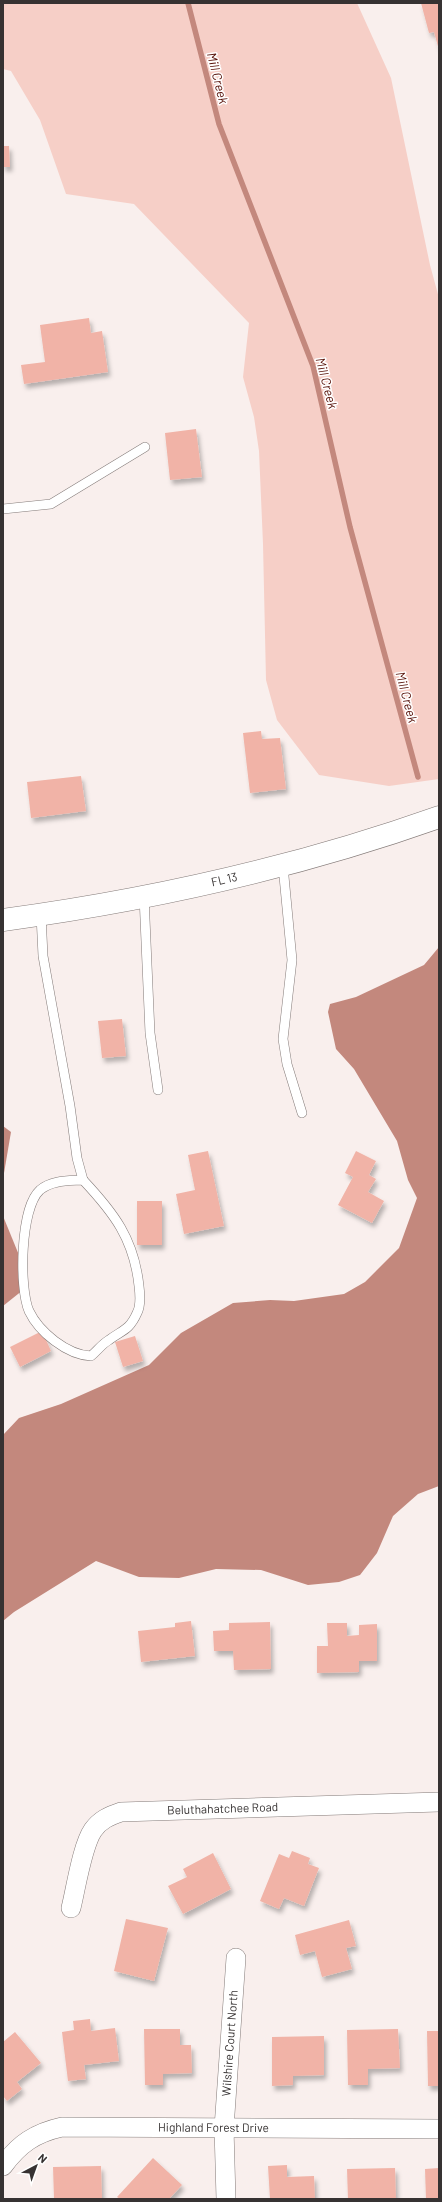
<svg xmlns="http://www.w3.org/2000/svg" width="442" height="2202" viewBox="0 0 442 2202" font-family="Barlow,sans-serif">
	<defs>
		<filter id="shadow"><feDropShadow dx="2.5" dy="4.5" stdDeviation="2" flood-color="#0004"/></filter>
	</defs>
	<rect width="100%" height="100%" fill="#f9efed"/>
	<polygon fill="#f6cfc7" points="3,3 357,3 391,78 430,265 439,298 439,779 389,786 319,775 277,720 266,680 263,544 259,451 254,417 243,377 249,323 134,204 66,194 40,120 11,71 3,69"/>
	<g fill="#c3887d">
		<polygon points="439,947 439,1486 418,1494 393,1516 377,1553 360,1575 339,1582 308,1585 261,1570 216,1569 179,1578 139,1577 96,1561 14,1612 3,1621 3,1435 19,1418 61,1404 149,1365 181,1333 233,1303 270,1300 294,1301 344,1294 365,1282 399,1248 417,1198 408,1180 397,1141 354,1069 336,1049 328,1012 330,1004 356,997 424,965"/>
		<polygon points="3,1126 11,1132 3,1179"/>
		<polygon points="3,1216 21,1260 28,1286 3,1306"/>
	</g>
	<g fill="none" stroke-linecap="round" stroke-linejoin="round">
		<polyline stroke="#c3887d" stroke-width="5.5" points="188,3 219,124 313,366 350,527 418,777"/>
	</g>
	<g fill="#f1b3a7" filter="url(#shadow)">
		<polygon points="421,3 439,3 439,50 434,32 429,33"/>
		<polygon points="3,146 9,146 10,167 3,167"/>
		<polygon points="89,318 91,333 102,331 108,372 24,384 21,365 45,362 40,325"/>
		<polygon points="196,429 202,477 170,480 165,433"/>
		<polygon points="261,731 262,739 280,738 286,789 250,793 243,733"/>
		<polygon points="81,776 86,811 31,818 27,782"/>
		<polygon points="122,1019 126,1056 102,1058 98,1021"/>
		<polygon points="208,1151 224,1226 184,1234 176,1194 195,1190 188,1155"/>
		<polygon points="356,1151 376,1161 369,1175 376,1179 368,1192 384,1201 372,1223 338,1205 353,1177 345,1173"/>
		<rect x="137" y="1201" width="25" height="44"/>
		<polygon points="42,1331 51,1351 20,1367 10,1347"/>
		<polygon points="135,1336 143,1361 123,1367 115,1342"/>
		<polygon points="191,1621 195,1656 141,1662 138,1631 175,1627 175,1623"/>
		<polygon points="270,1622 271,1669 234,1670 233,1651 214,1651 213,1631 229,1630 229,1623"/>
		<polygon points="327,1623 347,1623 347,1636 359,1635 359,1625 377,1624 377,1661 359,1661 359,1672 317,1673 317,1646 328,1646"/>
		<polygon points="292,1851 310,1858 308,1864 319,1868 304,1906 284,1898 279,1909 260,1901 279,1854 289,1858"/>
		<polygon points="213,1853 231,1889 183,1914 168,1886 187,1877 183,1869"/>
		<polygon points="126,1919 168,1928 154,1981 114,1971"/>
		<polygon points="349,1920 356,1946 346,1948 352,1969 322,1977 315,1951 300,1955 295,1935"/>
		<polygon points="90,2019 91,2031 115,2028 119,2061 84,2065 86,2079 68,2081 62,2032 74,2030 73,2021"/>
		<polygon points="144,2029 180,2029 180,2045 191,2045 192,2073 163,2074 163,2085 145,2085"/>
		<polygon points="398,2029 400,2068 368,2069 368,2085 348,2085 347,2030"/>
		<polygon points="427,2031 439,2031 439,2086 428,2086"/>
		<polygon points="15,2032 41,2063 17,2082 22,2089 7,2101 3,2096 3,2042"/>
		<polygon points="324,2036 324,2075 293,2076 293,2085 272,2086 272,2037"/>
		<polygon points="153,2158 182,2185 169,2199 120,2199 117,2197"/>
		<polygon points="287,2165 287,2177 314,2176 315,2199 270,2199 268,2166"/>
		<polygon points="101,2166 102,2199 54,2199 53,2167"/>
		<polygon points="395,2168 396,2199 348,2199 347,2169"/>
		<polygon points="439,2168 439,2199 426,2199 425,2169"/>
	</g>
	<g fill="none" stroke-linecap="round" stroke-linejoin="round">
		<g stroke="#847b79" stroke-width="10">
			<g id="service">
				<polyline points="3,509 51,504 145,447"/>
				<polyline points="283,866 292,960 283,1039 287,1064 302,1113"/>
				<polyline points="144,896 150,1033 158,1090"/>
				<polyline points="41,915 43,956 70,1106 77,1158 83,1180"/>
				<path d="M83 1180C114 1213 134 1239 139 1286 140 1294 141 1306 137 1313 129 1331 122 1330 109 1340 102 1344 97 1351 91 1356 67 1355 39 1332 29 1311 19 1288 20 1208 40 1190 52 1180 68 1181 83 1180Z"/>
			</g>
		</g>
		<g stroke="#847b79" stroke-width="20">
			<g id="minor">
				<path id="s1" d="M71 1908C76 1888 82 1846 93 1830 100 1820 109 1816 121 1812L439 1802"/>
				<path id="s2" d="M3 2166C19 2144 35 2133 62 2127L439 2129"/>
				<path id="s3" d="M226 2199 224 2128 236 1958"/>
			</g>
		</g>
		<g stroke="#847b79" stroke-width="23">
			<g id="secondary">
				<path id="s4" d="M3 920C151 900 298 867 439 817"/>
			</g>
		</g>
		<use href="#service" stroke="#fff" stroke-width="9"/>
		<use href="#minor" stroke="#fff" stroke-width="19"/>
		<use href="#secondary" stroke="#fff" stroke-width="22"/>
	</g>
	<g text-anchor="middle" stroke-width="3" stroke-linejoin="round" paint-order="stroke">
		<g font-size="12" fill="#363232" stroke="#fff">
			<text dy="4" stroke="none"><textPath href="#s4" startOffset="225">FL 13</textPath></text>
			<text dy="4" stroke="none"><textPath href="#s1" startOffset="217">Beluthahatchee Road</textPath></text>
			<text dy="4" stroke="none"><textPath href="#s3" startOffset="156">Wilshire Court North</textPath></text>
			<text dy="4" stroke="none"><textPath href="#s2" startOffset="224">Highland Forest Drive</textPath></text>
		</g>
		<g font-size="13" font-style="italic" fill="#560f06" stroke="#fff">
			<text transform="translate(218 78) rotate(76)" y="5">Mill Creek</text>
			<text transform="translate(327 383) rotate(75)" y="5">Mill Creek</text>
			<text transform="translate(407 697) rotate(75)" y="5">Mill Creek</text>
		</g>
	</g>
	<rect width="442" height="2202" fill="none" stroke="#363232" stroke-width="8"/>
	<g transform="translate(36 2166) rotate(41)" stroke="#ffffff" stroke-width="3" paint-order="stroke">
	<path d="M0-3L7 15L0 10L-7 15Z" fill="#363232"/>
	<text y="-6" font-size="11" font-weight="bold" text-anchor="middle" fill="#363232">N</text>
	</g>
</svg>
